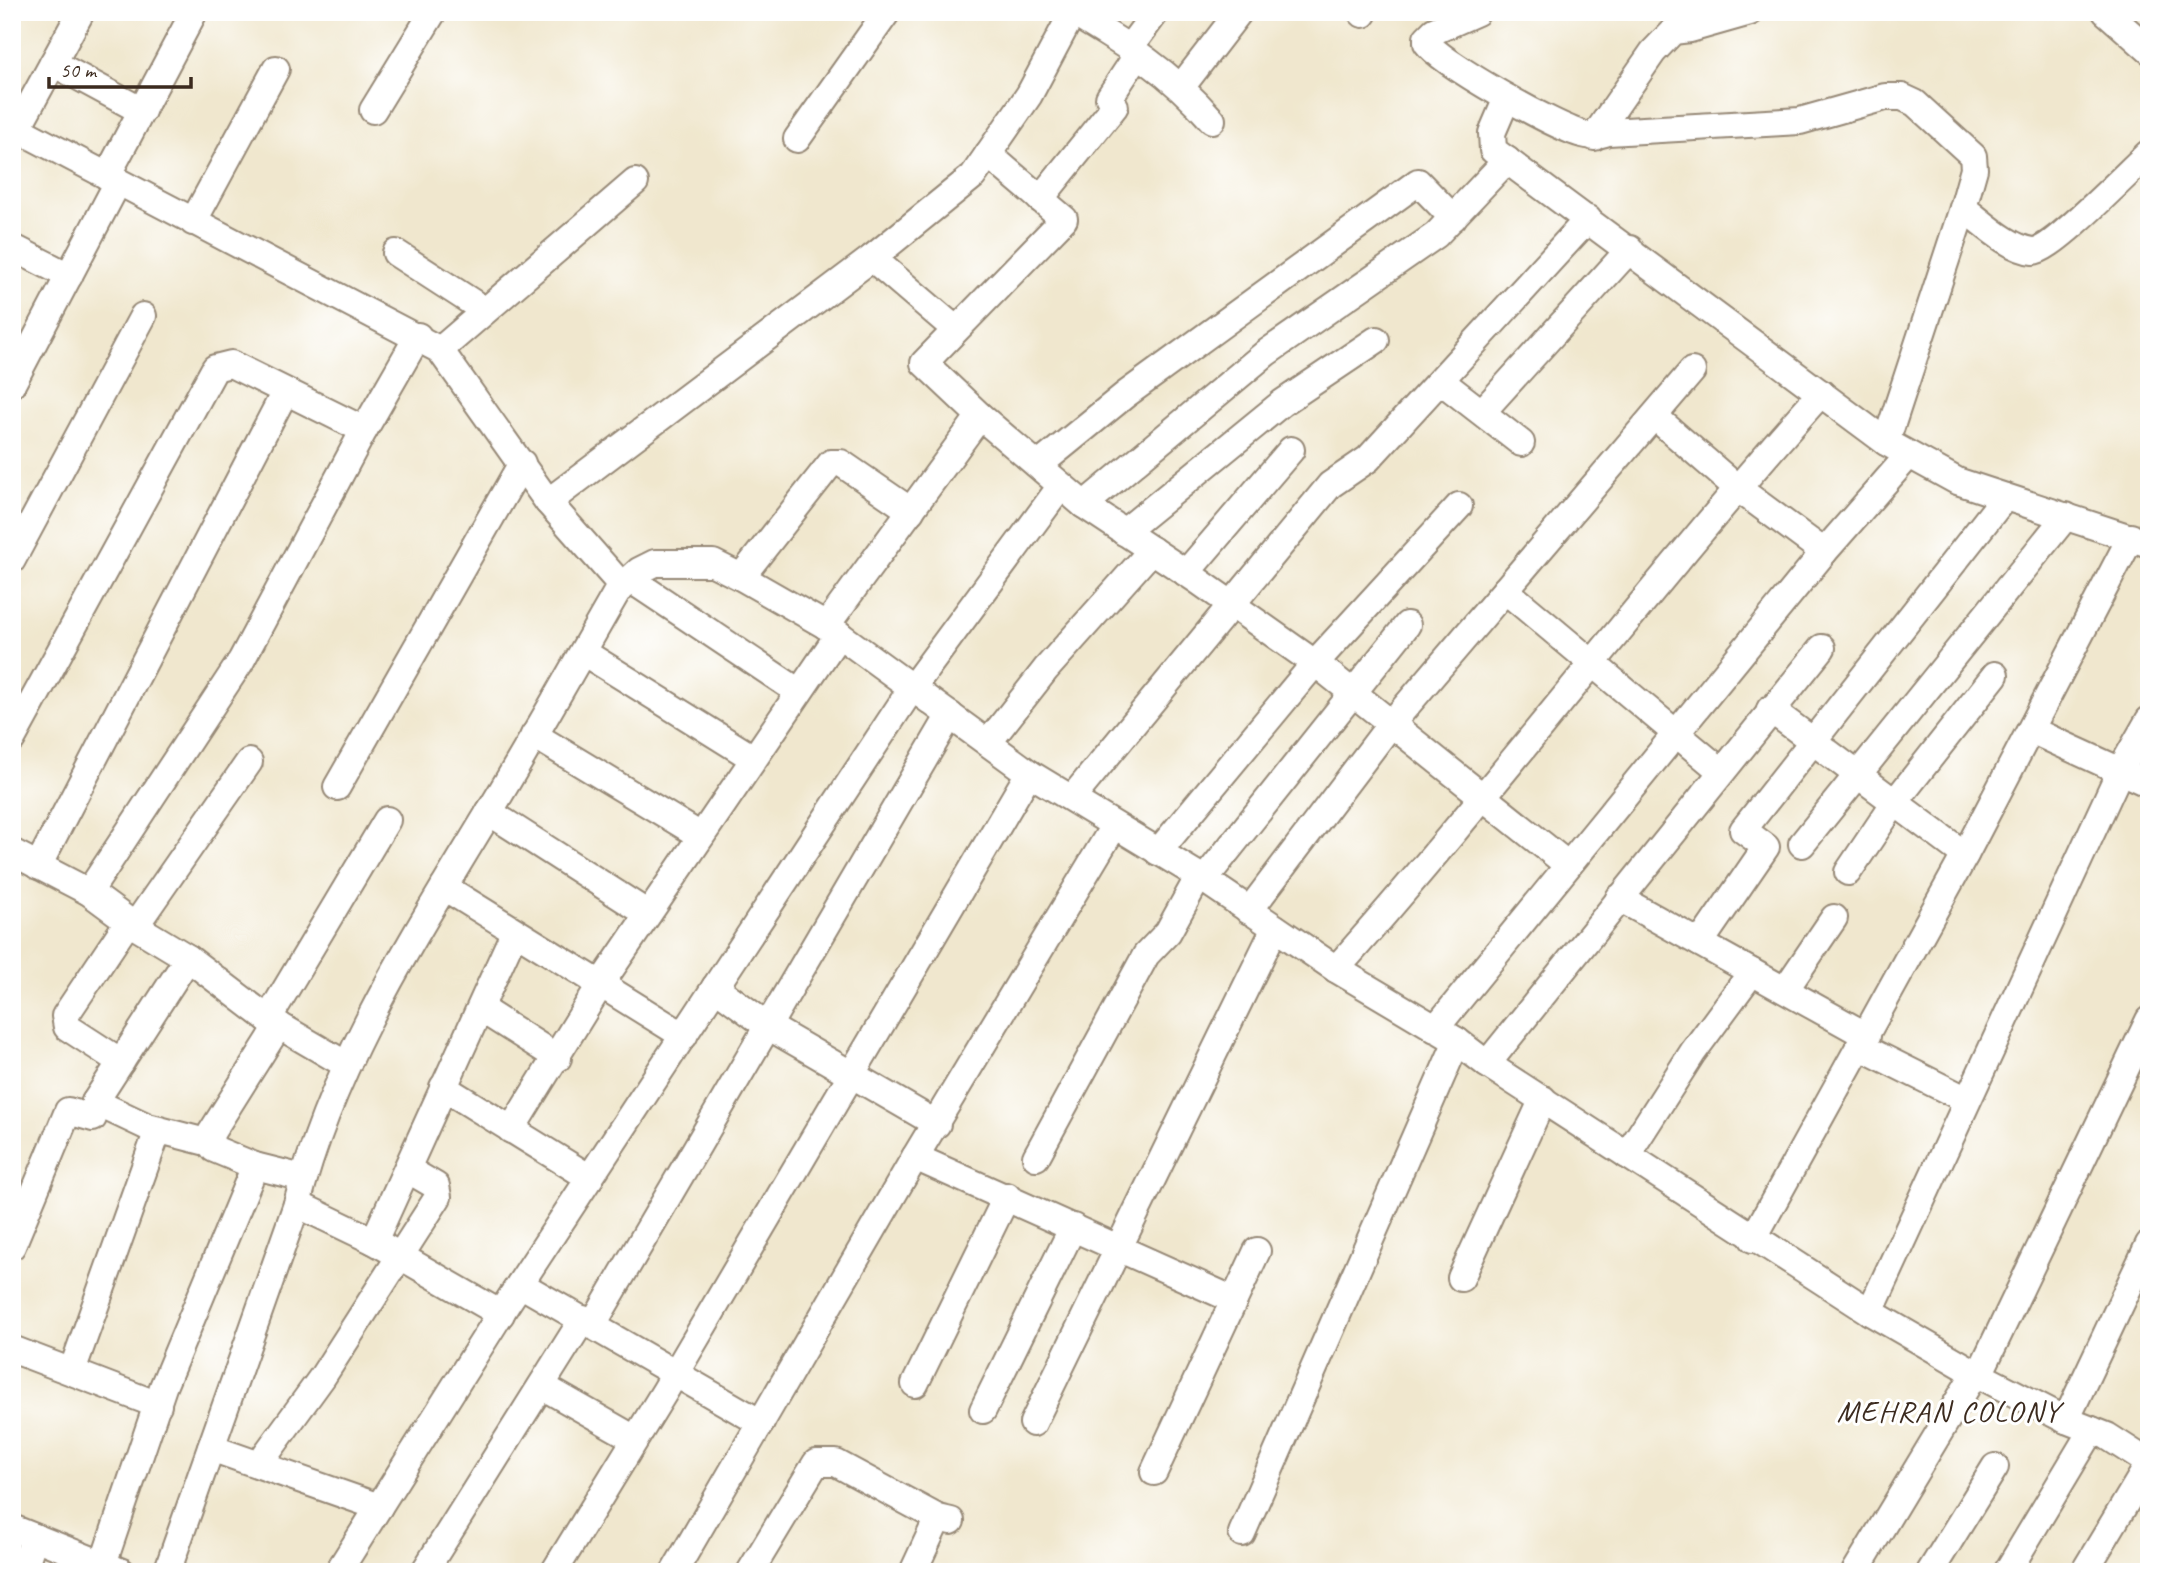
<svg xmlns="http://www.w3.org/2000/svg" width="2161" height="1584" viewBox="0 0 2161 1584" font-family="Caveat,sans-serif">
	<rect width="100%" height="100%" fill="#fff"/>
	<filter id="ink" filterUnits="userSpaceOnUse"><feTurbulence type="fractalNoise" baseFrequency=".0143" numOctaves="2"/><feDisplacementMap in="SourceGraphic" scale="14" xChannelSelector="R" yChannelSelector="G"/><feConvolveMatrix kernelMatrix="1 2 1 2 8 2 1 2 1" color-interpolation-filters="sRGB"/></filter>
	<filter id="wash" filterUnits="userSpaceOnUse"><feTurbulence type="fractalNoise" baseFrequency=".00686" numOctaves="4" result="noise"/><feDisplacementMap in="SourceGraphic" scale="28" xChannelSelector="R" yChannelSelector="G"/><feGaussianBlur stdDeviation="1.57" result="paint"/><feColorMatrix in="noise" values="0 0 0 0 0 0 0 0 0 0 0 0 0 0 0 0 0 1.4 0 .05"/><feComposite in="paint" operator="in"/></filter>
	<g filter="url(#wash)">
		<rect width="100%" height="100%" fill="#f0e7ce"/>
	</g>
	<g filter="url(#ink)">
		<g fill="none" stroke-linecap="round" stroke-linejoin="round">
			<g stroke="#968876" stroke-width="30">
				<g id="minor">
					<polyline points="1361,12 1363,14"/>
					<path d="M1477 12 1434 31 1427 38V43C1442 64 1555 127 1582 134 1592 137 1599 135 1608 132L1800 121 1885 97H1902L1915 103 1973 156 1974 169 1963 208 1886 442"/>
					<polyline points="2106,12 2149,50"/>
					<path d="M1073 13C1128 46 1169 71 1212 120"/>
					<polyline points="1130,47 1156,12"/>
					<polyline points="53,63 142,111"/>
					<polyline points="1182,86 1239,12"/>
					<polyline points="1507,98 1492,133 1493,150 1886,442 1957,481 2149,544"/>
					<polyline points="373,110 433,12"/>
					<polyline points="12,126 440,350 548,502 623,587"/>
					<polyline points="17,129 81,12"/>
					<polyline points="1594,137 1653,52 1673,31 1690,29 1750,12"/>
					<polyline points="797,139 887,12"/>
					<polyline points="988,154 1064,219 924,363 980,416 1084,505 1197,580 1323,669 1568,865"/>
					<polyline points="107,176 194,12"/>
					<polyline points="1040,199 1115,106 1109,98 1138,54"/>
					<path d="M1963 208C1981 221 2009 249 2033 251 2051 252 2131 169 2149 153"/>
					<polyline points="193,222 276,69"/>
					<polyline points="12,247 69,276"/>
					<polyline points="396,253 484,310"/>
					<polyline points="872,258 955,329"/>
					<polyline points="440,350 635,182"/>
					<polyline points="1441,381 1521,443"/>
					<polyline points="12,384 118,182"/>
					<polyline points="1482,412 1630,249"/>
					<polyline points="1654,416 1736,487 1824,552"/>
					<polyline points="1039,465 1125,395 1418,182 1453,218"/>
					<polyline points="548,502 872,258 973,176 1029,95 1073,12"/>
					<polyline points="1084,505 1266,353 1436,235 1507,160"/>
					<polyline points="1124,532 1282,403 1376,340"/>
					<polyline points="12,560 143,316"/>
					<polyline points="1186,573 1291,450"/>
					<polyline points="741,577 831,463 841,463 911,511"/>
					<polyline points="630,579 799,692"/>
					<polyline points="1505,590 1721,771"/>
					<polyline points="826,626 980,416"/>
					<polyline points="583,652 753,758"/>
					<polyline points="1770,709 1965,855"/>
					<polyline points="2031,730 2149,784"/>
					<polyline points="534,735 701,836"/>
					<polyline points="12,739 215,368 231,364 364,430"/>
					<polyline points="988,743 1046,669 1152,550"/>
					<polyline points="337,787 522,463"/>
					<polyline points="1073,797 1330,485 1368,459 1588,219"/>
					<polyline points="489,812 648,914"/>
					<polyline points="1802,844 2066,516"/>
					<polyline points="12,852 89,892 135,926 188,958 268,1019 345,1064"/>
					<polyline points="1158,852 1315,663 1459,506"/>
					<polyline points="38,866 285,392"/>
					<polyline points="1848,872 1895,802 1995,675"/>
					<polyline points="1204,880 1407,625"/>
					<polyline points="444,887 684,1036"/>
					<polyline points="89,892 241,661 364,430 418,336"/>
					<polyline points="1619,898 1867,1036"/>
					<polyline points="1249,911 1390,725 1692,371"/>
					<polyline points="135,926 249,762"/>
					<polyline points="1700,943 1766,847 1743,830 2005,497"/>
					<path d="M1336 969C1503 781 1653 580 1821 393"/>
					<polyline points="715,987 766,1025 937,1124"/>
					<polyline points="1785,990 1834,918"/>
					<polyline points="481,1009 558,1058"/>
					<polyline points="268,1019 387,820"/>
					<polyline points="1435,1029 1824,552 1908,456"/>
					<polyline points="1861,1047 1967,1100"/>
					<polyline points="121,1062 67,1027 65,1016 128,922"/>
					<polyline points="1487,1064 1822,648"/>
					<polyline points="443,1087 590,1178"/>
					<polyline points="95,1102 148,1127 210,1143 214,1149 255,1166 303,1178"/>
					<polyline points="511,1130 602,982 839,634"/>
					<polyline points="210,1143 211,1133 279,1025"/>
					<polyline points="1627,1155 1693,1052 1752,972"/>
					<polyline points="915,1157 1234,1300"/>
					<polyline points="1036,1157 1146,955 1168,932 1199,876"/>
					<polyline points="297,1204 374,1241 501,1314"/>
					<polyline points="1753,1239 1965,855 2131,537"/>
					<polyline points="374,1241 514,933"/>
					<polyline points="12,1246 68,1111 93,1118 95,1102 188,958"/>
					<polyline points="1461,1278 1543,1099"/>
					<polyline points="520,1284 761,1423"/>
					<polyline points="1870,1312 2120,771 2149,720"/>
					<polyline points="592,1326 950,715"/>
					<polyline points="12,1349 158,1405"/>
					<polyline points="72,1371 158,1130"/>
					<polyline points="1979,1375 2149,1020"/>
					<polyline points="915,1384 1007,1196"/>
					<polyline points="542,1386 635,1439"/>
					<polyline points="983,1410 1073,1227"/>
					<polyline points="2066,1420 2149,1244"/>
					<polyline points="1033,1423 1275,928"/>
					<polyline points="211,1448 379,1507"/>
					<polyline points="259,1464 323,1376 438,1197 436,1186 407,1169"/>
					<polyline points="1154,1472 1257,1251"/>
					<polyline points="12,1528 122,1572"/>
					<polyline points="1242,1533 1457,1041"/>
					<polyline points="103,1564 163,1387 255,1166"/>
					<polyline points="23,1572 34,1537"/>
					<path d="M167 1572 297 1204C332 1066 409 945 482 824 529 747 573 668 618 590L639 571 655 563H713L741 577 830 628 1029 773 1199 876 1336 969 1457 1041 1487 1064 1870 1312 1979 1375 2066 1420 2107 1436 2149 1463"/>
					<polyline points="338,1572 506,1305 912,688 1061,486"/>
					<polyline points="424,1572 583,1319"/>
					<polyline points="554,1572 665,1391 1029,773"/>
					<polyline points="674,1572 915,1157 1114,826"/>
					<polyline points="750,1572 816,1463 836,1463 938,1518 951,1521"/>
					<polyline points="913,1572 938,1518"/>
					<polyline points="1855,1572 1975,1373"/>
					<polyline points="1930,1572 1995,1467"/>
					<polyline points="2007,1572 2092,1430"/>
					<polyline points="2084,1572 2149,1464"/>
				</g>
			</g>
			<use href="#minor" stroke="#fff" stroke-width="26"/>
		</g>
	</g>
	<g text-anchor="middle" stroke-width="6" stroke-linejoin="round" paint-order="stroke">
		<g font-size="30" letter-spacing="2" fill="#3b2a1e" stroke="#fff">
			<text x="1949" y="1421">MEHRAN COLONY</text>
		</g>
	</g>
	<rect width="2161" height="1584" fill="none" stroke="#fff" stroke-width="42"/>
	<path d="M49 77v10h142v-10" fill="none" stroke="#3b2a1e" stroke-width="3.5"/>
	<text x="60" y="77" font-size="21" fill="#3b2a1e" stroke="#ffffff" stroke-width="5" paint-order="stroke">50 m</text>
</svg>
